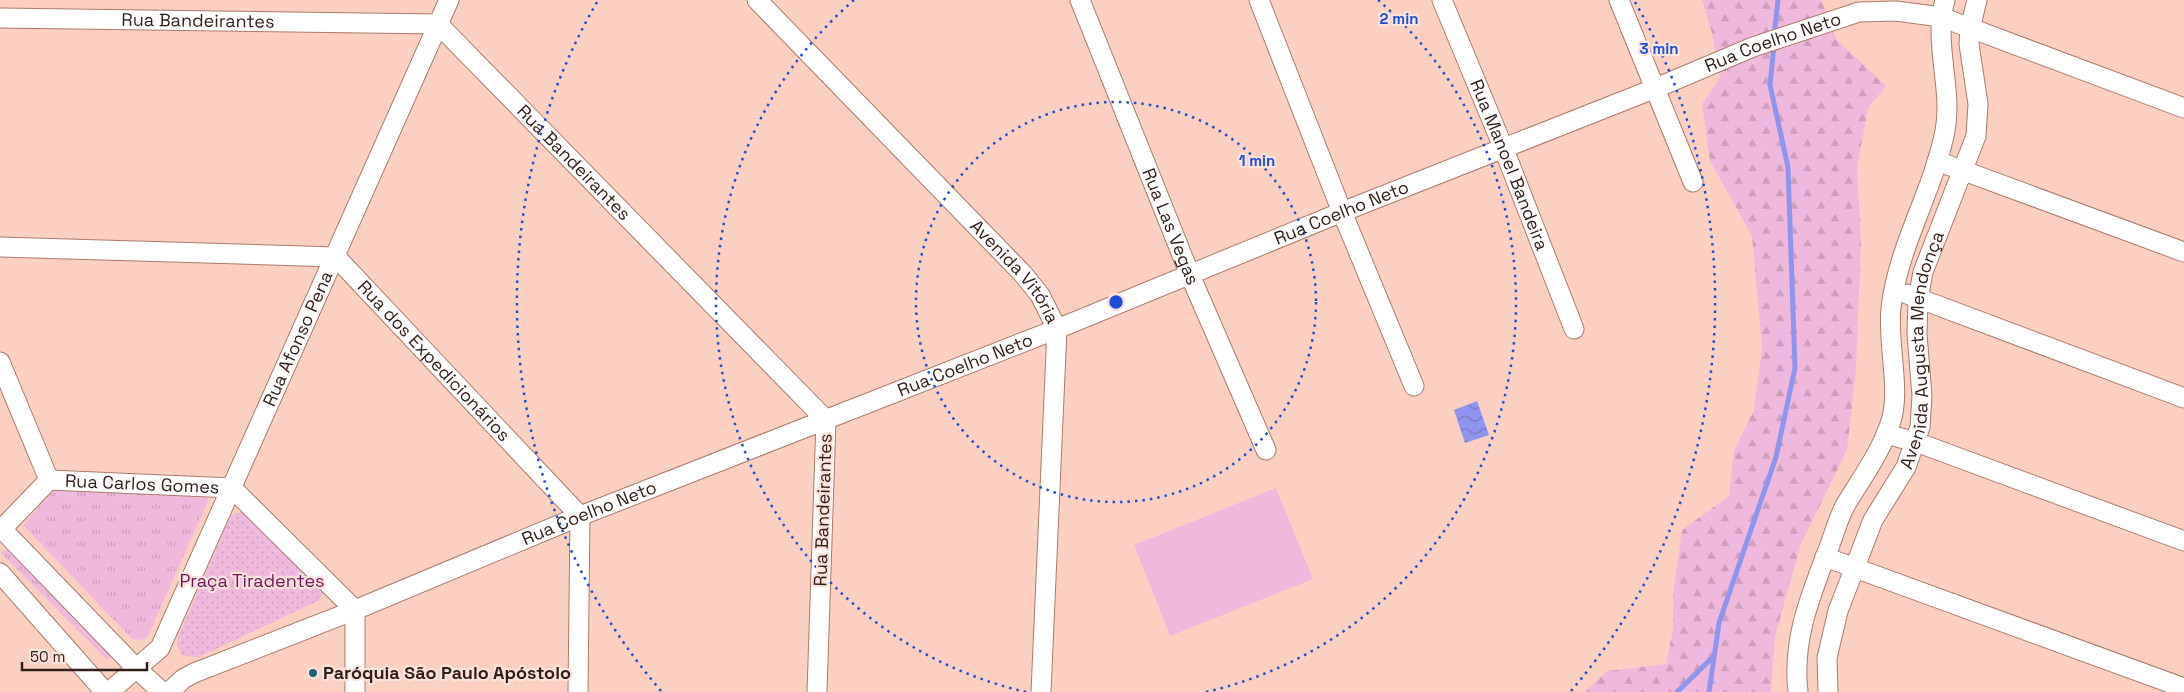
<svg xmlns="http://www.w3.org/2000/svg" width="2184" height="692" viewBox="0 0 2184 692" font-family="'Space Grotesk',sans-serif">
	<defs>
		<pattern id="grass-tufts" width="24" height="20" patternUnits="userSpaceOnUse" patternTransform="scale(1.25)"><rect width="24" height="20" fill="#f0b8dd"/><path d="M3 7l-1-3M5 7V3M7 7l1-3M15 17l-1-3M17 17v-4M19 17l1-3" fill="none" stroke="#ce9ebd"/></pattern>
		<pattern id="forest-firs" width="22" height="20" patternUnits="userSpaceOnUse" patternTransform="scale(1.25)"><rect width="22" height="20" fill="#f0b8dd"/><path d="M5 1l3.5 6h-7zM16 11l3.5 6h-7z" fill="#ce9ebd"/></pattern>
		<pattern id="park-dots" width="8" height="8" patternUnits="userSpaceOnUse" patternTransform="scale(1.25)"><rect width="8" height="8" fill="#f0b8dd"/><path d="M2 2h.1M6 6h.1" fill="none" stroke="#ce9ebd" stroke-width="1.8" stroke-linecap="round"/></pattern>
		<pattern id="water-waves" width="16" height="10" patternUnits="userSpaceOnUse" patternTransform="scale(1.25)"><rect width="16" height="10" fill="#8f95ef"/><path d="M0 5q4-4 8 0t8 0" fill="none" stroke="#7579c1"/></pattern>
	</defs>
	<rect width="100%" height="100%" fill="#fcd0c1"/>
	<g fill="url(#grass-tufts)">
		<polygon points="56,488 207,495 208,501 147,638 140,640 132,639 23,525"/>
		<polygon points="11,545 116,651 107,660 1,553"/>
	</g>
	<polygon fill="url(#forest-firs)" points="1702,0 1821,0 1837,40 1886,86 1868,108 1857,168 1861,241 1856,369 1847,450 1801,544 1775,636 1771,692 1585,692 1607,671 1666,664 1673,630 1673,594 1682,530 1729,496 1734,451 1754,410 1762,348 1752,236 1710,161 1702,104 1720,78 1712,33"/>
	<polygon fill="url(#park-dots)" points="244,511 322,587 323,593 318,601 199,657 183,656 177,645 178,637 231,515"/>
	<polygon fill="#f0b8dd" points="1276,488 1313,579 1170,636 1134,545"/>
	<polygon fill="url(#water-waves)" points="1477,401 1489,435 1465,443 1454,410"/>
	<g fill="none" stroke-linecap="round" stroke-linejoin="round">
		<g stroke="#8f95ef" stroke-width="5">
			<polyline points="1774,36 1778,0"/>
			<polyline points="1677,692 1714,656"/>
			<polyline points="1709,692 1719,623 1776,457 1795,368 1788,167 1770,85 1774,45"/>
		</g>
		<g stroke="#ab7a69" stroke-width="21">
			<g id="minor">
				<path id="s1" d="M757 0 1023 274 1040 295 1057 329 1041 692"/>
				<path id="s2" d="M1080 0 1190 275 1266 450"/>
				<polyline points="1259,0 1342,212 1414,386"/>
				<path id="s3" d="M1442 0 1503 147 1574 329"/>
				<polyline points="1619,0 1693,182"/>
				<path id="s4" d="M0 18 438 24 826 420 817 692"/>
				<polyline points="1937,161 2184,252"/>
				<path id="s5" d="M0 247 336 257 580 516 578 692"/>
				<polyline points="1907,294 2184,398"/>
				<polyline points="0,362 49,480"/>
				<polyline points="1886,434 1916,442 2184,541"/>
				<polyline points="0,527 136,668 162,692"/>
				<path id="s6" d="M0 531 49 480 232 488 355 610V692"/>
				<polyline points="1825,557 2184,688"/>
				<polyline points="0,573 105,692"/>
				<path id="s7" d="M109 692 160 648 449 0"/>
				<path id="s8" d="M169 692 183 679 194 673 355 610 580 516 1057 329 1342 212 1656 88 1753 47 1859 12 1896 11 1941 17 2184 108"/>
				<path d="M1798 692C1792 640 1810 597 1828 550 1834 535 1838 518 1846 504 1863 476 1881 452 1891 421 1901 390 1887 342 1891 308 1898 246 1933 192 1945 131 1953 88 1933 43 1945 0"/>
				<path id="s9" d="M1828 692 1827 658 1838 611 1873 520 1906 467 1920 427 1922 396 1917 334 1918 299 1923 272 1976 136 1978 104 1969 44 1970 29 1977 0"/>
			</g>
		</g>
		<use href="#minor" stroke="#fff" stroke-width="19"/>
	</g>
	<g fill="none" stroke="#1d4ed8" stroke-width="2.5" stroke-dasharray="2.5 5">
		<circle cx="1116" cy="302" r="200"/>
		<path d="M1026 692A400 400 0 0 1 854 0M1378 0A400 400 0 0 1 1206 692"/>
		<path d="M661 691A599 599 0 0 1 597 2M1635 2A599 599 0 0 1 1571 691"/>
	</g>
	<circle fill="#1e6275" stroke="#fae3db" stroke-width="2" cx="313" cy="673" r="5"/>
	<g text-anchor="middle" stroke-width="4.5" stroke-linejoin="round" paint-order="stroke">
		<g font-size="18" fill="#321e18" stroke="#fae3db">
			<text dy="6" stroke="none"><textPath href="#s4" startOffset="198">Rua Bandeirantes</textPath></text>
			<text dy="6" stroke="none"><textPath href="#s8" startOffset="1732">Rua Coelho Neto</textPath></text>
			<text dy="6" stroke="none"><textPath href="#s4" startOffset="632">Rua Bandeirantes</textPath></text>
			<text dy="6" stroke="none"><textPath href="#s3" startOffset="178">Rua Manoel Bandeira</textPath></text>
			<text dy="6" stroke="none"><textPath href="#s8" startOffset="1268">Rua Coelho Neto</textPath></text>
			<text dy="6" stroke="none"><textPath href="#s2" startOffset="244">Rua Las Vegas</textPath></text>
			<text dy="6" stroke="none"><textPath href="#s1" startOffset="375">Avenida Vitória</textPath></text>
			<text dy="6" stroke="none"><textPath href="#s7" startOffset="406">Rua Afonso Pena</textPath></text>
			<text dy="6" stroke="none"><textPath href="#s9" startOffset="362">Avenida Augusta Mendonça</textPath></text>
			<text dy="6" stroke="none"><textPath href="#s5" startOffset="479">Rua dos Expedicionários</textPath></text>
			<text dy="6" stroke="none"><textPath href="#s8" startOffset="862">Rua Coelho Neto</textPath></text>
			<text dy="6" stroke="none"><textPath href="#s6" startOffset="164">Rua Carlos Gomes</textPath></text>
			<text transform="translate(823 510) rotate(-88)" y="6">Rua Bandeirantes</text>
			<text dy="6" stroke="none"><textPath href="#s8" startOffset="458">Rua Coelho Neto</textPath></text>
		</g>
		<g font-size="18" fill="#7a1263" stroke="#fae3db">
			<text x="252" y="587">Praça Tiradentes</text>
		</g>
		<g font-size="18" font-weight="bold" fill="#321e18" stroke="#fae3db" text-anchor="start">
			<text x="323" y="679">Paróquia São Paulo Apóstolo</text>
		</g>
	</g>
	<circle cx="1116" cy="302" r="8" fill="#1d4ed8" stroke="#fae3db" stroke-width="2.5"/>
	<g font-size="15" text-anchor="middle" font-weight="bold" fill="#1d4ed8" stroke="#fae3db" stroke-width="4.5" stroke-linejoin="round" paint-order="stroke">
		<text x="1399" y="24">2 min</text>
		<text x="1659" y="54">3 min</text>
		<text x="1257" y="166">1 min</text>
	</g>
	<path d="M22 662v8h125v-8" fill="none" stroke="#321e18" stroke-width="2.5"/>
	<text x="30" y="662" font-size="15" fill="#321e18" stroke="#fae3db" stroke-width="4" paint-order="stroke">50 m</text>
</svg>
